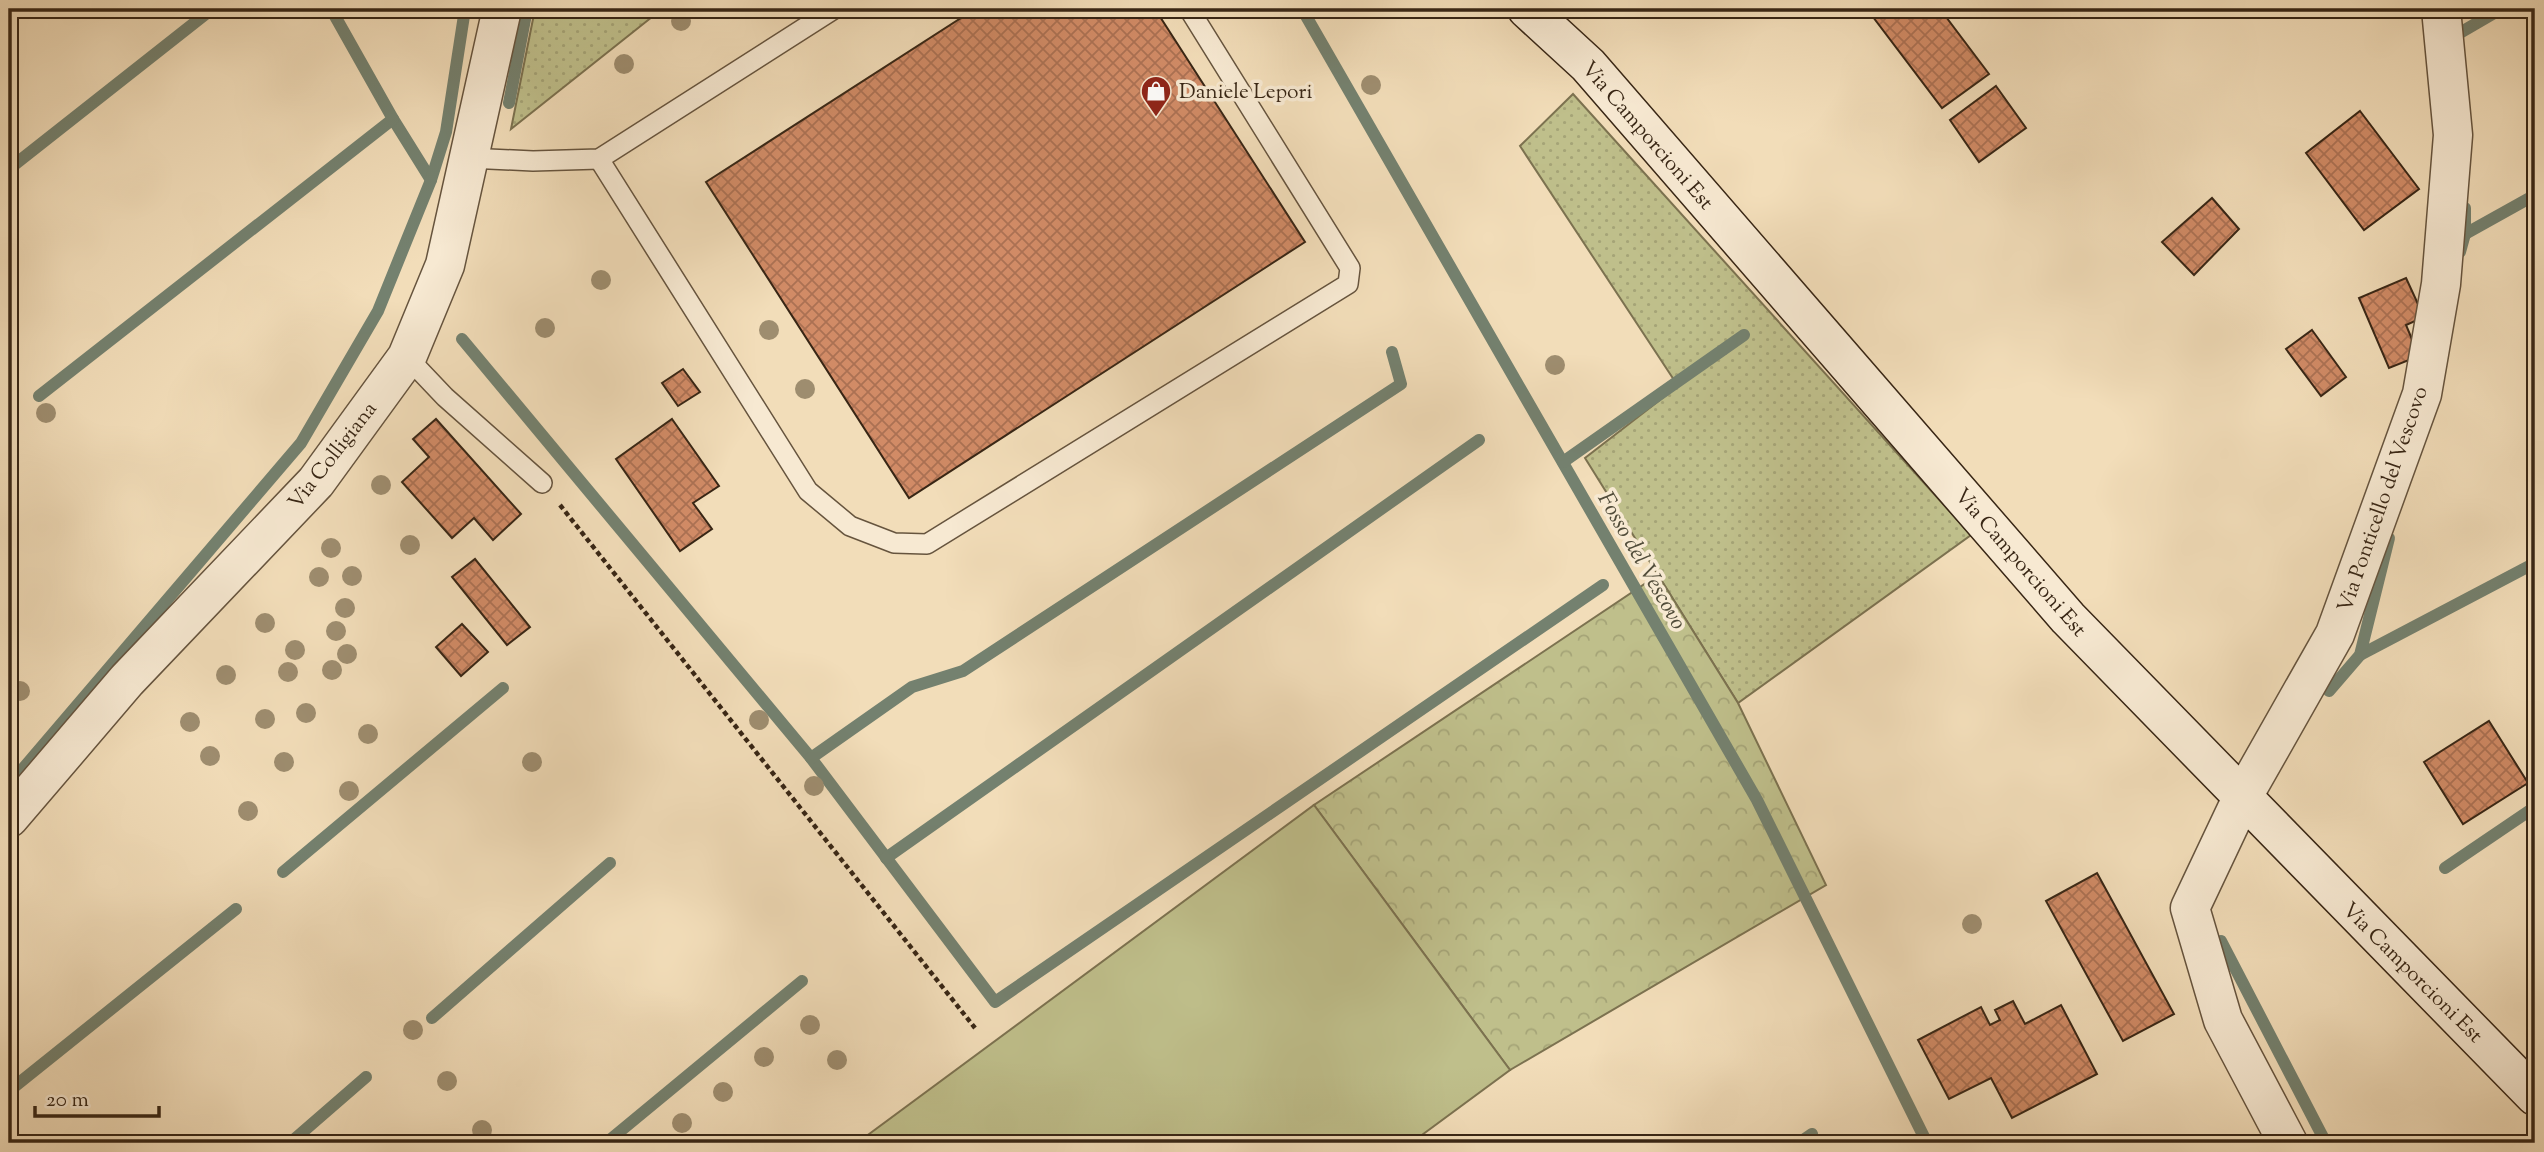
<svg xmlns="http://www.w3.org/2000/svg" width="2544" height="1152" viewBox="0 0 2544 1152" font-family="'Sorts Mill Goudy',serif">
	<defs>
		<pattern id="grass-dots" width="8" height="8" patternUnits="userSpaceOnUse" patternTransform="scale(1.75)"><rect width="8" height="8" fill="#bfbf8b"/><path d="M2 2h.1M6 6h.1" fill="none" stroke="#a5a477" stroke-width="1.8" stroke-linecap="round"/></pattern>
		<pattern id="forest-crowns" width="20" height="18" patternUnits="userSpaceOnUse" patternTransform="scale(1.75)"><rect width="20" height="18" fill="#bfbf8b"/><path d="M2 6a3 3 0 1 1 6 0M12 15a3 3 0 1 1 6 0" fill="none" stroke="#a5a477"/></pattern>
		<pattern id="building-cross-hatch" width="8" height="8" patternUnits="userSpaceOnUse" patternTransform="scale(1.75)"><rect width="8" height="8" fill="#d18b66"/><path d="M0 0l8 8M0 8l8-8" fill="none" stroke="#ab7153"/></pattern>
	</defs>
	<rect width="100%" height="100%" fill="#f2ddb9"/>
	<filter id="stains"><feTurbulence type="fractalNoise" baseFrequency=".00286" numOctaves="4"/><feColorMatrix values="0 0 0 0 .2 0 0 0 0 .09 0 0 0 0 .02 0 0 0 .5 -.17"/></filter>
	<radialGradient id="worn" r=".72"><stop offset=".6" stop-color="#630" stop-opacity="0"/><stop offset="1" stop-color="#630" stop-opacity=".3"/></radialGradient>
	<g fill="url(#grass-dots)" stroke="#7c7250" stroke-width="2">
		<polygon points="535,9 662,9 511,129"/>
		<polygon points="1573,94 1971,535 1738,703 1585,458 1678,386 1520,146"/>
	</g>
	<polygon fill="url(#forest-crowns)" stroke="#7c7250" stroke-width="2" points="1658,575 1738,703 1826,885 1510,1070 1314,805"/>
	<polygon fill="#bfbf8b" stroke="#7c7250" stroke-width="2" points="1314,805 1510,1070 1411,1143 857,1143"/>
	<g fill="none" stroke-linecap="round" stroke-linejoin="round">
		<g stroke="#74816f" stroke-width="12">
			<polyline points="331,9 393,119 431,180"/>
			<polyline points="1302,9 1757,800 1927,1143"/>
			<polyline points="2458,34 2501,9"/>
			<polyline points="509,103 527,9"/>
			<polyline points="9,169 212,9"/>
			<polyline points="2465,234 2535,195"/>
			<polyline points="2460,252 2465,234 2465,208"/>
			<polyline points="462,339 811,758 995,1002 1603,585"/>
			<polyline points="39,396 393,119"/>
			<polyline points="1563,462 1744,335"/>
			<polyline points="2360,655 2535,563"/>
			<polyline points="2329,691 2360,655 2389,538"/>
			<polyline points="811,758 912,687 963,671 1401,384 1392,352"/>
			<polyline points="9,785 301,443 378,311 431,180 446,132 465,9"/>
			<polyline points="886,858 1479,440"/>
			<polyline points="2445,868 2535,807"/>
			<polyline points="283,872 503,688"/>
			<polyline points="2221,941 2326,1143"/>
			<polyline points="432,1018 610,863"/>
			<polyline points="9,1091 236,909"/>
			<polyline points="290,1143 366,1077"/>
			<polyline points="606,1143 802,981"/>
			<polyline points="1799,1143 1812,1134"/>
		</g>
	</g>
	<g fill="url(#building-cross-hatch)" stroke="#382615" stroke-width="2">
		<polygon points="975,9 1155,9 1305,242 909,498 706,182"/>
		<polygon points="1876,9 1940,9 1989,74 1942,108 1870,13"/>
		<polygon points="1996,86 2026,128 1979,162 1950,120"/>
		<polygon points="2360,111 2419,189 2364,230 2306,153"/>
		<polygon points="2212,198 2239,229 2194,275 2162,242"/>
		<polygon points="2406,278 2424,317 2406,325 2419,356 2389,368 2359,298"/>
		<polygon points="2312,330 2346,377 2321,396 2286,349"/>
		<polygon points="683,369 700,392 678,406 662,383"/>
		<polygon points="436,419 521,514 493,540 474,518 452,538 402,482 429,457 413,439"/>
		<polygon points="672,419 719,486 693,503 712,529 680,551 616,459"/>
		<polygon points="475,559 530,627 507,645 452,577"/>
		<polygon points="462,624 488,652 461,676 436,647"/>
		<polygon points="2489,721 2528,783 2463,824 2424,762"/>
		<polygon points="2097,873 2174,1014 2123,1041 2046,901"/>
		<polygon points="2013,1001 2025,1024 2061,1005 2097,1074 2012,1118 1991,1078 1949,1099 1918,1040 1981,1007 1990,1025 2000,1020 1995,1010"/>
	</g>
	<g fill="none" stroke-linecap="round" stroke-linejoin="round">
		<g stroke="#66543e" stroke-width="22">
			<g id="service">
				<polyline points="468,158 533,161 599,159 834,9"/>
				<polyline points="599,159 808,491 850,526 894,543 927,544 1348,284 1350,268 1189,9"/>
				<polyline points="407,357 445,397 542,483"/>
			</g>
		</g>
		<g stroke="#66543e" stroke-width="41">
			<g id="minor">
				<polyline points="9,818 127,680 316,482 407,357 445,265 502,9"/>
				<polyline points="2288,1143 2223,1020 2190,908 2242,798 2335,634 2422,394 2441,284 2453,135 2441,9"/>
			</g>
		</g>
		<g stroke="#382615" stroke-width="41">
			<polyline id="secondary" points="1527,9 1588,65 2068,618 2535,1096"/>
		</g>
		<polyline stroke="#382615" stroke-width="4.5" stroke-dasharray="5 3.5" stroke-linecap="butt" points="560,505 975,1028"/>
		<use href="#service" stroke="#f7e9d2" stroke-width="19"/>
		<use href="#minor" stroke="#f7e9d2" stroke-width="38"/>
		<use href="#secondary" stroke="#f7e9d2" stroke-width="38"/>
	</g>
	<g fill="#9e8d6f">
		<circle cx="681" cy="21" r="10"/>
		<circle cx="624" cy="64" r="10"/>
		<circle cx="1371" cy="85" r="10"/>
		<circle cx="601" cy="280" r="10"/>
		<circle cx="545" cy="328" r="10"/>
		<circle cx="769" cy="330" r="10"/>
		<circle cx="1555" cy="365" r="10"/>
		<circle cx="805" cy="389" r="10"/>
		<circle cx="46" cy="413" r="10"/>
		<circle cx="381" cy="485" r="10"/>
		<circle cx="410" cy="545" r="10"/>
		<circle cx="331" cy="548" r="10"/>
		<circle cx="352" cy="576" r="10"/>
		<circle cx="319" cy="577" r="10"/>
		<circle cx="345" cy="608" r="10"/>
		<circle cx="265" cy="623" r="10"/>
		<circle cx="336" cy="631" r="10"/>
		<circle cx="295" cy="650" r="10"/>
		<circle cx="347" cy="654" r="10"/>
		<circle cx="332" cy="670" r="10"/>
		<circle cx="288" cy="672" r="10"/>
		<circle cx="226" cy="675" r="10"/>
		<circle cx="20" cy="691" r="10"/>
		<circle cx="306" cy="713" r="10"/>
		<circle cx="265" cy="719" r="10"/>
		<circle cx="759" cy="720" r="10"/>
		<circle cx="190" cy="722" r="10"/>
		<circle cx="368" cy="734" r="10"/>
		<circle cx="210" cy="756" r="10"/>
		<circle cx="284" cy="762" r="10"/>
		<circle cx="532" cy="762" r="10"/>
		<circle cx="814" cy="786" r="10"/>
		<circle cx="349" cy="791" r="10"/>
		<circle cx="248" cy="811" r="10"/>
		<circle cx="1972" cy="924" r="10"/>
		<circle cx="810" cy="1025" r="10"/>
		<circle cx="413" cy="1030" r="10"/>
		<circle cx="764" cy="1057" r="10"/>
		<circle cx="837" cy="1060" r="10"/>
		<circle cx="447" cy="1081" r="10"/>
		<circle cx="723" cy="1092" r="10"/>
		<circle cx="682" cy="1123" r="10"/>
		<circle cx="482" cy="1130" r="10"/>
	</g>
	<defs>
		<g id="shop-pin" transform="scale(1.575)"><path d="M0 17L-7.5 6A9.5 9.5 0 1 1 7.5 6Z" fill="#8f2418" stroke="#f7e9d2"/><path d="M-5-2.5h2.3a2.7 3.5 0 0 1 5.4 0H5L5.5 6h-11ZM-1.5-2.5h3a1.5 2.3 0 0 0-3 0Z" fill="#fff"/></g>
	</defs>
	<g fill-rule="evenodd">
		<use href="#shop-pin" x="1156" y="91"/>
	</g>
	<g text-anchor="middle" stroke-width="7" stroke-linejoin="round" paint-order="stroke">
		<g font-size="21" fill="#382615" stroke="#f7e9d2" text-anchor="start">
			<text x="1179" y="98">Daniele Lepori</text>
		</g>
		<g font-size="21" fill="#382615" stroke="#f7e9d2">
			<text transform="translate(1648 135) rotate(49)" y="7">Via Camporcioni Est</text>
			<text transform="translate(332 455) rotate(-52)" y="7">Via Colligiana</text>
			<text transform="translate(2382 499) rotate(-71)" y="7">Via Ponticello del Vescovo</text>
			<text transform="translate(2021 562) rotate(49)" y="7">Via Camporcioni Est</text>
			<text transform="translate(2413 972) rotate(45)" y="7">Via Camporcioni Est</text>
		</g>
		<g font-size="23" font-style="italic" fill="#514c3a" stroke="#f7e9d2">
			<text transform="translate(1643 560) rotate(60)" y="8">Fosso del Vescovo</text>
		</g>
	</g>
	<rect width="2544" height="1152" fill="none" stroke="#f2ddb9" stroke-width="35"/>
	<rect x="10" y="10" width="2523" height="1131" fill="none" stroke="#382615" stroke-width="3.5"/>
	<rect x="18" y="18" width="2509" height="1117" fill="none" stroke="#382615" stroke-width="2"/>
	<path d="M35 1106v10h124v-10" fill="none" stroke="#382615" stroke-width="3.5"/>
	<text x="46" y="1106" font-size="21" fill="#382615" stroke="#f7e9d2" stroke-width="5" paint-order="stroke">20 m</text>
	<rect width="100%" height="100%" filter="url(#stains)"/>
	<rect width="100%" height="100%" fill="url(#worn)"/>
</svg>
